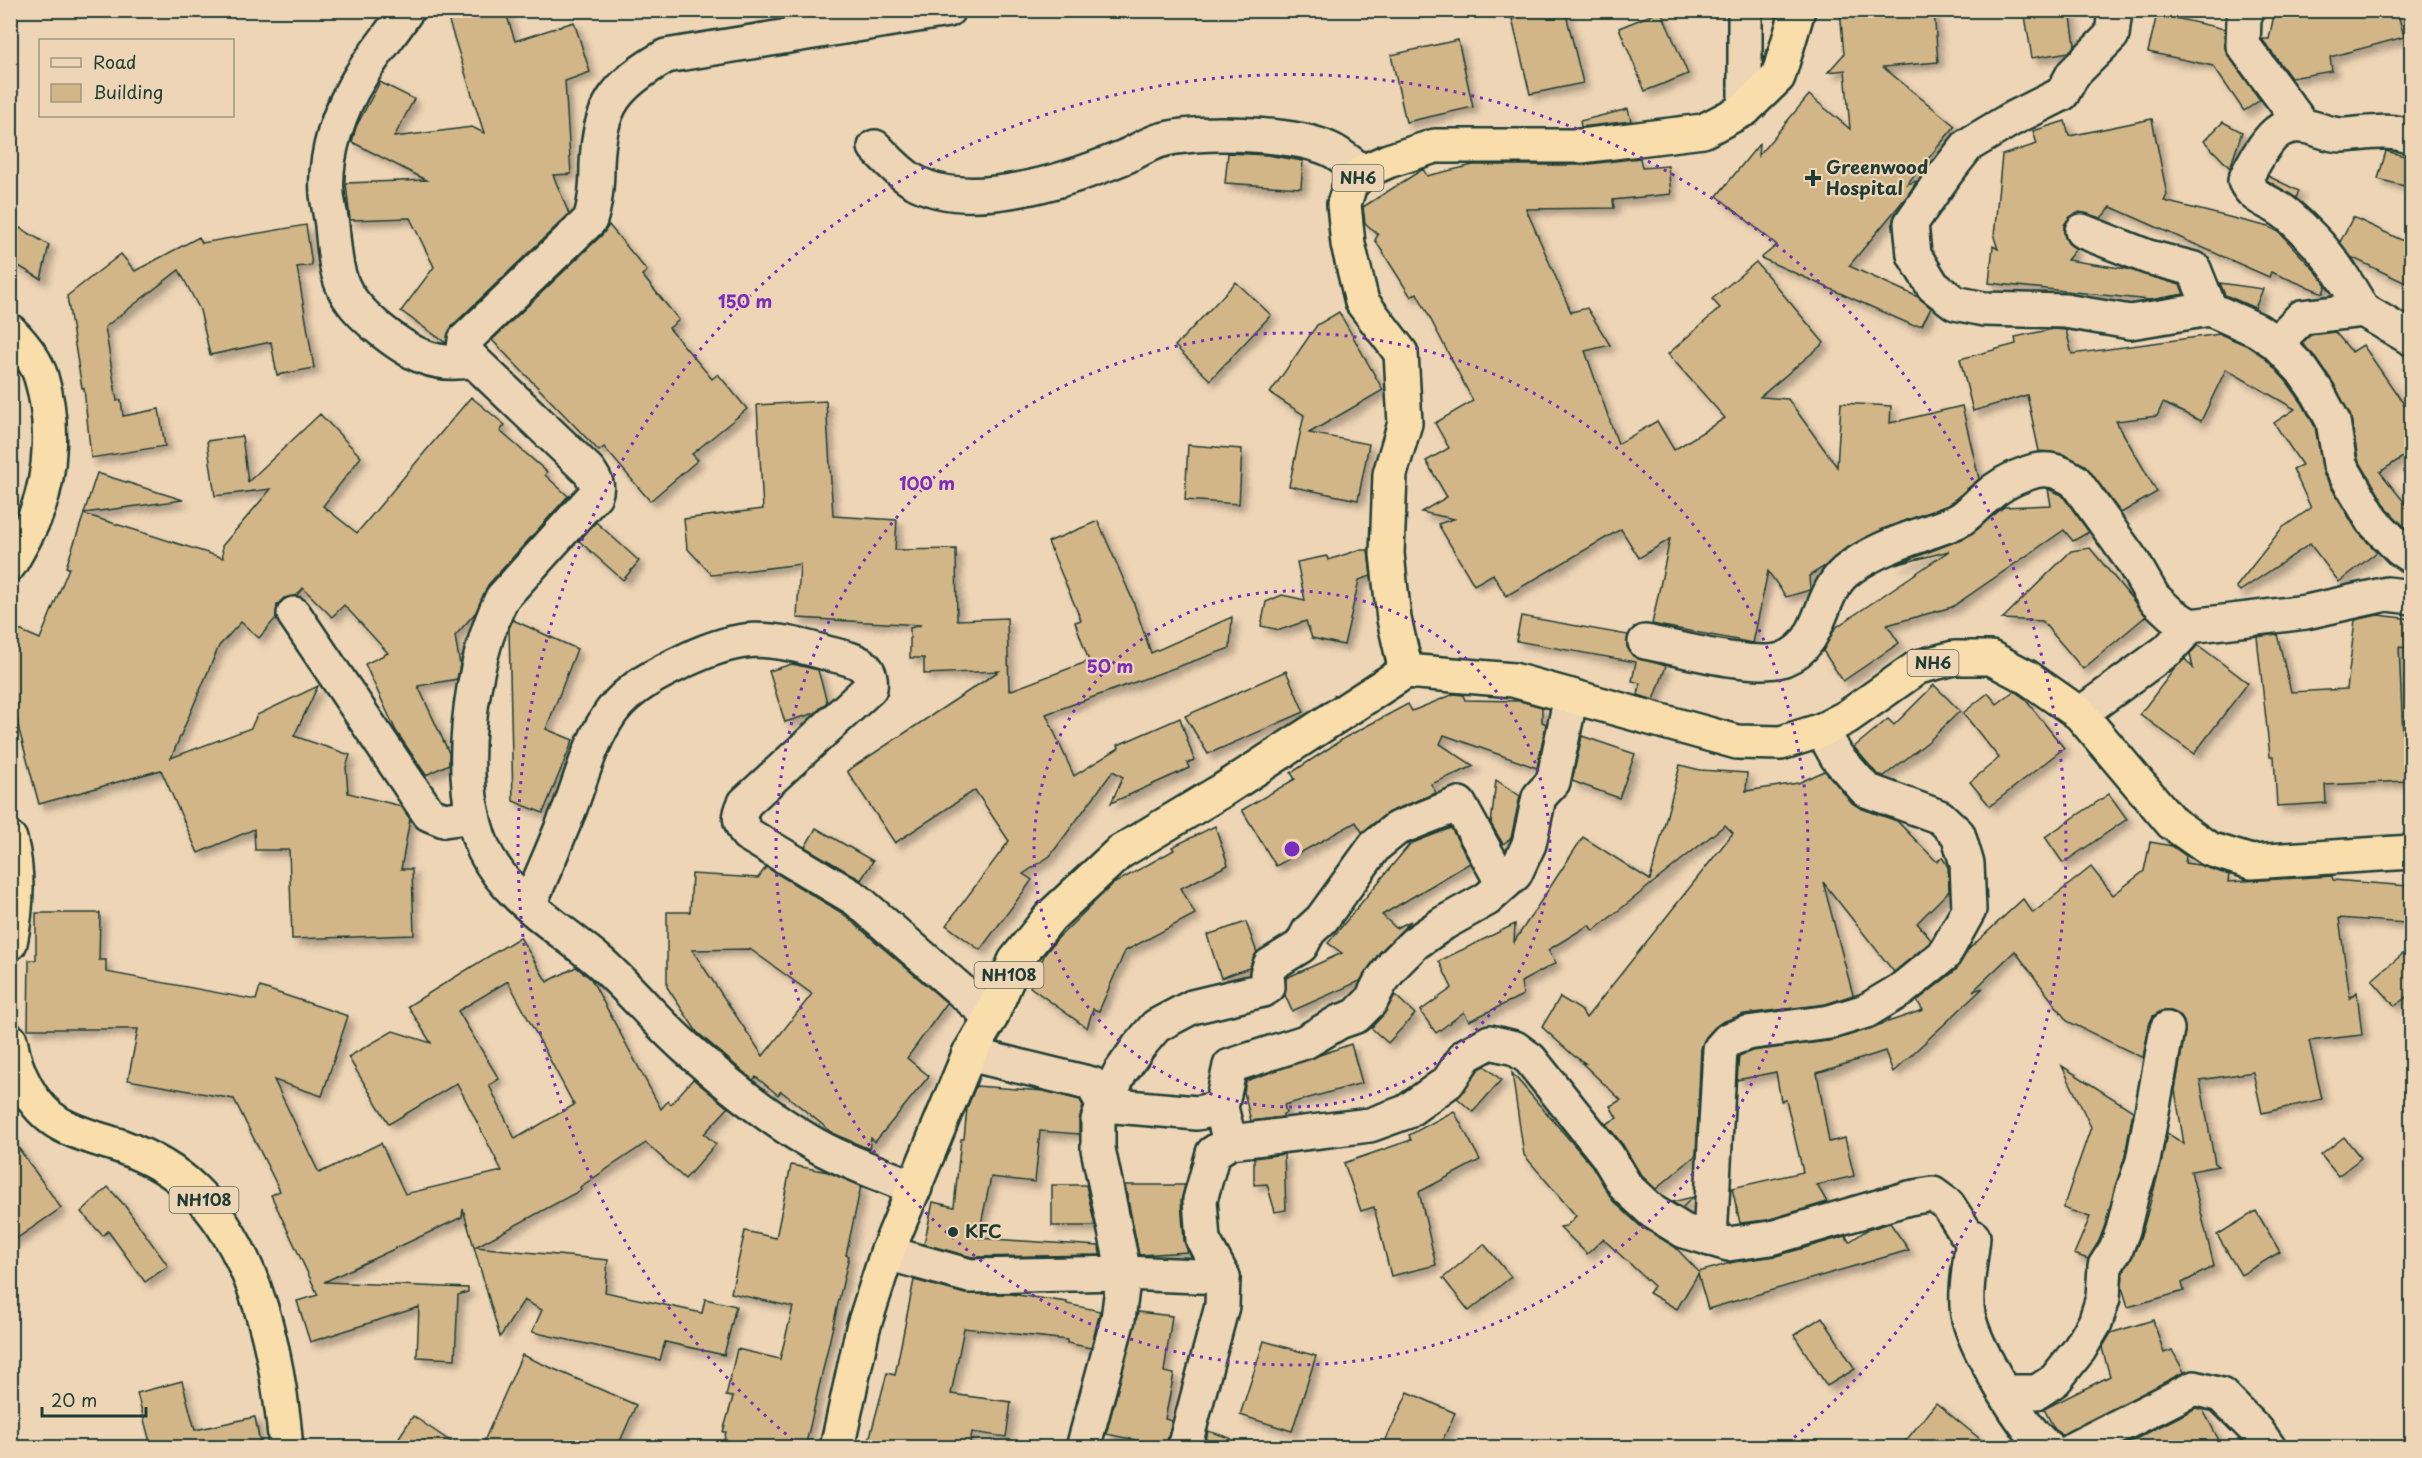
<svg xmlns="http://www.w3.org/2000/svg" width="2422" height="1458" viewBox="0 0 2422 1458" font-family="'Playpen Sans',sans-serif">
	<defs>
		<filter id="shadow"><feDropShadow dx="5.5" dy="5.5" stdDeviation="3" flood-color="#0004"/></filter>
	</defs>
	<rect width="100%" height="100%" fill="#eed5b6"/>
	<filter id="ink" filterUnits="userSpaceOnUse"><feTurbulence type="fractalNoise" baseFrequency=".0167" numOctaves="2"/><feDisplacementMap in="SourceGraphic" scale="12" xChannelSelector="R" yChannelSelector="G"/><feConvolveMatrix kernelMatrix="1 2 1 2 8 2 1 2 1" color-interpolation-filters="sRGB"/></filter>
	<g filter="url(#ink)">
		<g fill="#d3b688" stroke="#1f3d34" stroke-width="1.5" fill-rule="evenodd" filter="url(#shadow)">
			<polygon points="462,10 505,10 515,41 574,22 590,72 565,81 571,174 553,175 569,214 452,326 446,343 401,311 434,267 410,218 350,220 346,183 426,180 352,142 356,127 380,82 414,99 394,137 472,127 484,133 447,15"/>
			<polygon points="1549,10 1565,10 1583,83 1530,94 1512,19"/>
			<polygon points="1840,10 1934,10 1938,62 1883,67 1955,126 1907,184 1917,181 1907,196 1849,266 1918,297 1931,308 1922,325 1912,325 1761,258 1777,245 1717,196 1759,144 1758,156 1809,95 1850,129 1845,70 1828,72 1844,54"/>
			<polygon points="2024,10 2070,10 2075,45 2069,52 2032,58"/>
			<polygon points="2275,10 2397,10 2404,37 2330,57 2332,71 2291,78 2262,39 2269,39"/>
			<polygon points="1661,11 1688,74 1645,91 1619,28"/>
			<polygon points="2157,14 2225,29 2224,44 2228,55 2260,100 2244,111 2213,66 2148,52"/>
			<polygon points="1458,40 1473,107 1406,122 1391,55"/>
			<polygon points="1628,109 1631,121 1581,127 1580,121"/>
			<polygon points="2152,119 2167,195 2164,201 2269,227 2279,232 2318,274 2326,285 2323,293 2271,272 2269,277 2111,207 2101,218 2080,212 2070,217 2064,225 2064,234 2068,243 2076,249 2067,260 2127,269 2180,285 2184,294 2150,300 1989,283 1993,246 1998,249 1994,237 2002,155 2037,144 2033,131 2065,121 2069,136"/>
			<polygon points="2223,122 2242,132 2230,168 2204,141"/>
			<polygon points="2386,151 2412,158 2412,188 2378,179"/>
			<polygon points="1228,153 1267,155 1303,161 1301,188 1225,183"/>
			<polygon points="1640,158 1642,168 1668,166 1671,194 1613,200 1614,208 1526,209 1571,312 1587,308 1610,345 1585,351 1618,444 1657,421 1674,450 1725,418 1668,354 1720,308 1712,299 1756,262 1824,343 1760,397 1788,399 1837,467 1841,403 1891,406 1890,423 1962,406 1979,479 1948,505 1885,528 1843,550 1825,566 1809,576 1810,590 1786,597 1768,571 1753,643 1652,624 1670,539 1639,558 1621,529 1506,596 1493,574 1474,585 1438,524 1454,519 1421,512 1447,497 1426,461 1449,448 1435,423 1473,401 1417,293 1411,297 1375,240 1378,235 1365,223 1363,207 1423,169 1427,176 1473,165 1581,165"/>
			<polygon points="2268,176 2299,191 2296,198 2268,181 2266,179"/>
			<polygon points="2353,217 2412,245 2412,286 2351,257 2340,242"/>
			<polygon points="306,225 312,265 297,267 314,368 277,375 271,342 210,355 200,310 179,270 105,327 117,401 121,400 123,416 159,409 165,446 91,458 84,388 82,388 67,296 121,254 135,271 199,237 202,243"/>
			<polygon points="609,225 647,271 642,275 679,320 669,328 712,379 718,374 747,409 692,454 698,460 650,501 604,447 599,451 492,340 603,234"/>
			<polygon points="20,228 49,245 41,279 10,261 10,244"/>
			<polygon points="1236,282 1271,315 1210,380 1175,346"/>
			<polygon points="2220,283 2263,289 2255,308 2225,295"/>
			<polygon points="1339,312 1383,390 1309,433 1369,444 1358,500 1289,486 1304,415 1270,393 1317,325"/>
			<polygon points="2053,329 2066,330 2072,354 2220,334 2248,346 2264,357 2287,382 2302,403 2315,427 2324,475 2357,531 2377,552 2339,582 2310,544 2240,591 2236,587 2282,528 2311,508 2293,469 2302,465 2274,423 2295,409 2226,369 2201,421 2163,403 2157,416 2116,421 2157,492 2121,513 2085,465 2063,454 2039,451 2027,395 1973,411 1960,359 2016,344 2015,337"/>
			<polygon points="2335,332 2352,352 2363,345 2412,416 2412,451 2380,472 2412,512 2412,525 2407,529 2388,510 2358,459 2351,418 2334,384 2317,359 2302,343 2311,335"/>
			<polygon points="471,397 505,425 500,431 547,472 545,475 568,496 488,585 476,612 455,636 460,665 457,679 418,686 449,753 449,764 426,775 396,731 365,664 388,653 344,605 332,617 303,588 296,596 284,598 277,605 276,618 259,638 241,622 219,646 171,758 251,728 257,715 318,686 294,736 350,755 346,767 348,793 401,806 410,819 401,869 412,869 414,935 292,939 289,850 255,850 254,829 198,853 161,770 39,804 19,730 10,672 10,626 40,639 69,568 66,567 84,514 223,558 222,546 271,489 215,496 207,441 242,436 248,482 320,414 361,457 323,506 357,533"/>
			<polygon points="826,401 833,516 897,520 895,550 956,549 957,620 1007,618 1009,691 1089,661 1075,622 1081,620 1048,542 1098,521 1133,601 1151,653 1232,617 1230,648 1046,714 1074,776 1119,748 1118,745 1180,718 1194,760 1187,763 1189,768 1111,803 1123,777 1113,771 1050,856 1023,874 1032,880 980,950 946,925 1009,841 975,790 895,843 847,771 999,671 924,674 924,658 910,658 910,628 921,625 797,618 800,564 712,575 687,548 684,519 763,509 757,405"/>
			<polygon points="1188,445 1242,449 1239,504 1185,500"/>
			<polygon points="97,473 183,500 84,513"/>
			<polygon points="2048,489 2062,495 2089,532 2073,541 2064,530 1952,607 1887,625 1899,643 1843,681 1823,651 1835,628 1949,551 1895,565 1965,538 2004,507 2051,505"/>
			<polygon points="596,522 639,561 623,580 579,541"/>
			<polygon points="2090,548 2146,616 2083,669 2042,621 2002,619 2071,551"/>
			<polygon points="1359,550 1368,550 1371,576 1359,580 1344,645 1312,638 1306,621 1280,630 1261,626 1266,602 1282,595 1305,600 1297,562 1327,556 1328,560"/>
			<polygon points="2378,615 2412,619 2412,648 2399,647 2405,781 2325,785 2326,803 2277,806 2274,756 2270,756 2257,637 2277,634 2291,692 2347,689 2355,620"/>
			<polygon points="1521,616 1628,635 1627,647 1633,656 1666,666 1654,700 1638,695 1640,683 1632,681 1636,662 1516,641"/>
			<polygon points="513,620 577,649 546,729 573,740 543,813 513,801 509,628"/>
			<polygon points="2198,645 2248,683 2194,754 2140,714 2175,668 2185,659 2193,668 2190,654"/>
			<polygon points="792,664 818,670 827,702 815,713 785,722 769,671"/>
			<polygon points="1286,671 1304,712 1208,754 1185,716"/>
			<polygon points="1934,685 1960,711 1929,741 1884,776 1877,774 1854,747 1888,719 1894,725"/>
			<polygon points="2014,691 2024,698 2064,748 1990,806 1970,782 1999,758 1963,713 1988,693 1997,704"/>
			<polygon points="1454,694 1463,695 1465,700 1520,701 1542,707 1542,722 1546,724 1537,768 1444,735 1440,744 1474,766 1431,784 1436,793 1389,812 1362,832 1356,822 1276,866 1242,810 1295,779 1291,773 1346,737 1408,704 1412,711"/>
			<polygon points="1582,736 1635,754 1619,798 1572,781"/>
			<polygon points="1680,765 1700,770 1747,773 1746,791 1798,783 1825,771 1852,803 1860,808 1897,821 1937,862 1942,857 1948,867 1949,891 1917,923 1931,940 1929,943 1894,972 1823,882 1853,995 1826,1004 1744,1014 1722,1022 1714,1028 1706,1037 1701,1048 1696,1155 1656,1189 1641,1175 1623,1145 1606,1124 1617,1118 1610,1106 1621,1100 1582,1063 1585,1063 1574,1056 1542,1027 1560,997 1581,1010 1586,1018 1733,833 1725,825 1593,931 1589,925 1548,950 1556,963 1521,982 1523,995 1469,1021 1464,1012 1436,1033 1420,1011 1452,988 1439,961 1515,924 1514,942 1583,837 1650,880"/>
			<polygon points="1496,780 1520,796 1511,838 1503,844 1491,824"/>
			<polygon points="2109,794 2127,819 2063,863 2045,837"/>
			<polygon points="1215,826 1228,865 1181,888 1195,914 1125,951 1099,1011 1093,1009 1087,1028 1030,987 1045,954 1057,939 1113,884 1174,850 1172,847"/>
			<polygon points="816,828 873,861 861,880 805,847"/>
			<polygon points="1451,828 1470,863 1382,915 1396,928 1411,921 1379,953 1360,981 1292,1011 1285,995 1286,978 1342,953 1328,943 1410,844"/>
			<polygon points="2150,842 2172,846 2186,856 2185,863 2199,865 2229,875 2228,882 2332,876 2333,880 2408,886 2405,923 2339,918 2350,998 2357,992 2362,1035 2309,1041 2322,1099 2262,1113 2253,1072 2200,1080 2215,1164 2218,1166 2191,1171 2214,1266 2182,1283 2184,1291 2128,1307 2122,1287 2123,1272 2133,1256 2141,1236 2161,1164 2167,1133 2184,1144 2175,1090 2185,1032 2184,1022 2180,1015 2171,1011 2161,1011 2153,1016 2149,1026 2143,1058 2067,1021 2015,951 1973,991 1983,988 1893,1072 1885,1051 1817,1073 1829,1142 1845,1138 1854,1176 1817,1185 1827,1202 1767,1220 1740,1223 1732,1188 1803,1172 1786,1100 1781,1101 1776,1072 1737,1080 1739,1056 1752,1051 1835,1040 1923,1010 1917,1001 1956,970 1968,950 2023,899 2033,913 2091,867 2113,895 2144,871"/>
			<path d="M766 867 842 913 947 1003 907 1058 929 1076 875 1142 871 1138 869 1149 834 1134 781 1091 778 1095 756 1077 753 1080 740 1069 697 1032 667 987V912H690L692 874 758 878ZM750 949 812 994 763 1056 692 950Z"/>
			<path d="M36 913H100L99 960H106V972L256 1000 260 987 348 1016 322 1096 274 1080 319 1173 381 1143 405 1194 502 1171 457 1083 389 1124 348 1057 393 1031 431 1043 408 1006 520 937 547 982 576 967 591 979 661 1109 668 1101 671 1104 693 1079 728 1108 704 1134 716 1144 685 1179 646 1143 580 1187 581 1190 475 1247 608 1260 605 1292 702 1313 705 1299 736 1306 724 1355 665 1342 660 1360 532 1332 542 1310 524 1300 500 1337 463 1209 462 1217 324 1282 468 1288V1292L458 1295 455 1359 417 1357 419 1307 310 1342 297 1301 318 1295 271 1195 280 1191 234 1099 128 1080 138 1029H28L29 960H36ZM508 981 574 1105 515 1139 489 1085 499 1079 458 1011Z"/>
			<polygon points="1246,922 1257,953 1249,968 1221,978 1207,935"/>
			<polygon points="2412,946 2412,992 2395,1006 2372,980"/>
			<polygon points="1395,995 1415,1014 1388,1043 1371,1028 1384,1014"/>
			<polygon points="1351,1044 1362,1083 1284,1105 1286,1113 1283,1114 1283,1117 1251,1121 1244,1092 1246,1081"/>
			<polygon points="1485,1066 1501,1080 1473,1112 1457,1098 1479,1069"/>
			<polygon points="2062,1066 2133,1111 2125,1156 2105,1225 2099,1241 2088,1259 2074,1254 2090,1217 2063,1208 2091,1127"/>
			<polygon points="1512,1073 1592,1166 1613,1201 1640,1226 1675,1247 1699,1272 1734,1262 1776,1256 1846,1236 1849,1242 1867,1230 1890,1223 1909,1250 1708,1309 1698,1274 1677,1309 1649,1293 1654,1286 1603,1239 1587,1254 1560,1227 1566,1226 1576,1216 1524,1155"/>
			<polygon points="976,1086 1044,1091 1080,1100 1083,1106 1079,1120 1079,1134 1040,1131 1035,1182 991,1177 978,1238 1099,1246 1100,1255 972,1257 924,1244 933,1202 954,1207 961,1139 964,1139 967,1108"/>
			<polygon points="1454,1111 1480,1160 1419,1192 1436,1265 1391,1276 1374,1207 1361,1211 1344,1163 1411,1140 1409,1135"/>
			<polygon points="10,1136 61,1208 10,1243"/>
			<polygon points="2344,1137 2361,1158 2338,1176 2321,1155"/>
			<polygon points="1284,1154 1286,1210 1275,1212 1267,1184 1254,1185 1254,1158"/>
			<polygon points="791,1165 828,1172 861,1186 846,1255 849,1256 805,1448 722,1448 726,1432 723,1432 733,1397 726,1396 737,1349 780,1359 793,1307 731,1293 745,1231 776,1238"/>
			<polygon points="1052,1185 1086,1185 1095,1226 1052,1226"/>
			<polygon points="1125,1185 1185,1185 1181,1201 1184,1241 1188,1252 1139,1255"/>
			<polygon points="108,1187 125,1206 168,1266 145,1282 108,1231 103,1236 81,1212"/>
			<polygon points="1693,1197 1682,1208 1672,1202"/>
			<polygon points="2256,1211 2280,1252 2241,1275 2217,1235"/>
			<polygon points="1484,1244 1511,1277 1469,1311 1443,1278"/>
			<polygon points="914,1280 965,1294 1010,1294 1067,1302 1067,1304 1100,1311 1091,1348 1067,1343 1067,1340 964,1328 951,1394 1011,1402 1006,1437 972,1432 969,1448 867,1448 887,1373 895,1375"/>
			<polygon points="1138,1312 1172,1316 1164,1372 1174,1374 1165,1419 1172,1421 1166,1446 1106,1434"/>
			<polygon points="1822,1317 1855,1369 1827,1386 1794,1335"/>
			<polygon points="2153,1320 2164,1353 2172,1350 2184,1372 2062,1436 2054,1428 2044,1409 2110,1376 2102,1348 2111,1333"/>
			<polygon points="1264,1341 1316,1356 1292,1431 1240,1415"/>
			<polygon points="522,1355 636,1405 617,1448 481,1448"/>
			<polygon points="182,1381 195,1430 255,1417 261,1448 172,1448 171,1441 151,1446 137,1393"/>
			<polygon points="1408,1392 1455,1413 1439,1448 1382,1448"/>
			<polygon points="1936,1403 1991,1448 1900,1448"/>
			<polygon points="2196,1408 2203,1410 2223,1448 2118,1448"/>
			<polygon points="413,1416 460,1448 392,1448"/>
			<polygon points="1208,1431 1230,1438 1228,1448 1204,1448"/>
		</g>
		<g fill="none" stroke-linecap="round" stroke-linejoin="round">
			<g stroke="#1f3d34" stroke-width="38">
				<g id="minor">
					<path d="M407 10C392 33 374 54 360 77 339 110 324 155 327 194 328 205 331 215 332 226 337 279 338 295 382 331 411 354 435 368 473 360"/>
					<polyline points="2115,10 2112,35 2073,74 2062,94 2010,120 1968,145 1946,173 1911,223 1914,255 1933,286 1955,303 1984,309 2065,311 2130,322 2210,309"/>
					<polyline points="2248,10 2244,18 2243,45 2303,126"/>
					<polyline points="1745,109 1745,10"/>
					<path d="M875 147C887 159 898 172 913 181 969 213 1069 180 1124 157 1136 152 1146 145 1158 141 1195 129 1293 133 1329 149 1341 154 1352 165 1363 172"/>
					<polyline points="2082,231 2148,257 2194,269 2210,309 2257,330 2276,343 2302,370 2318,393 2333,421 2340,465 2373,521 2400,549 2412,557"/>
					<polyline points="2363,310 2412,339"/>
					<path d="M2276 343 2302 317 2363 310C2347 284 2333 259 2312 238 2303 229 2294 219 2284 212 2270 201 2253 199 2245 181 2249 170 2266 141 2275 134 2281 128 2293 125 2301 126 2314 126 2327 135 2342 135 2366 134 2389 128 2412 137"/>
					<polyline points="294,614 429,814 444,820 473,816"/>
					<path d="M1645 642C1678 648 1755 670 1784 659 1823 644 1817 597 1845 572 1867 554 1896 543 1923 534 1935 529 1949 526 1961 519 1970 513 1977 504 1985 498 1997 487 2013 478 2028 473 2046 466 2060 471 2075 481L2133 562 2153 597 2171 614 2190 626"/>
					<polyline points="2080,714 2168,650 2190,626 2306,612 2387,594 2412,597"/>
					<path d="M529 905C543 873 557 840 570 808 582 776 591 740 612 711 630 687 659 673 686 660 741 634 766 636 823 652 846 659 874 659 870 688L745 803C738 817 739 821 747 834L856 899 991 1017"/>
					<polyline points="969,1054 1092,1084 1104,1105 1197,1113 1221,1108"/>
					<polyline points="1230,1142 1221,1108 1230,1066 1305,1042 1339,1022 1356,1016 1371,1001 1380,983 1394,964 1415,943 1444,923 1487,899 1515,874 1529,844 1539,797 1553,782 1571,696"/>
					<path d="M915 1188C879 1173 840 1160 807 1140 763 1114 722 1080 684 1046 655 1020 630 989 601 963 561 928 508 900 484 850 453 783 470 662 502 598L595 495C599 485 595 480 589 471L473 360 464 349 465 340 590 220C596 202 597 184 597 165 599 105 616 85 666 56L948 10"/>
					<polyline points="1710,1239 1720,1049 1728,1040 1747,1033 1830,1022 1866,1011 1901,990 1944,955 1969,910 1967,864 1958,834 1940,817 1866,790 1837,757 1822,730"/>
					<polyline points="887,1253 970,1276 1124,1273 1223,1277"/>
					<polyline points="2006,1392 2037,1392 2055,1380 2079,1350 2095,1323 2103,1298 2105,1266 2116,1249 2123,1230 2132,1193 2143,1161 2167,1029"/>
					<polyline points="1083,1448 1118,1319 1124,1273 1098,1149 1098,1120 1104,1105 1120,1073 1139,1046 1156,1026 1192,1007 1263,990 1268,987 1267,974 1270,965 1301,946 1309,931 1322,919 1375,846 1396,829 1459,804 1503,884"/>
					<path d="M1184 1448 1222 1306 1223 1277 1203 1240 1200 1200 1213 1153 1230 1142 1370 1125 1406 1112 1448 1082 1466 1055 1490 1042 1515 1048 1530 1059 1607 1155 1626 1187 1653 1212 1684 1231 1728 1244 1771 1238 1909 1198 1933 1194 1948 1205 1966 1233 1973 1237C1971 1260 1963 1297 1969 1319 1977 1350 2023 1430 2048 1448"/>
					<polyline points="2075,1448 2194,1388 2221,1395 2257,1431 2269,1448"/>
				</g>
			</g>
			<g stroke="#1f3d34" stroke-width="38">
				<g id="trunk">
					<path d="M10 331C22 343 36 361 41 377 54 420 52 473 36 514 29 531 19 548 10 564"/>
					<polyline points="1406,671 1394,619 1387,554 1390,474 1405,423 1401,353 1362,302 1348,244 1344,204 1350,185 1363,172 1388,161 1435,146 1581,146 1703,131 1745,109 1778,77 1798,10"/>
					<path d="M10 839C19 873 17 909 10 943"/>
					<path d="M10 1040C15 1072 32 1108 60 1124 79 1135 100 1139 120 1146 147 1156 174 1170 194 1190 259 1253 279 1361 286 1448"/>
					<polyline points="837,1448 863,1328 887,1253 969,1054 991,1017 1015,961 1050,917 1120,852 1223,790 1406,671 1513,680 1737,742 1781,743 1822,730 1847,717 1918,667 1954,658 1991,658 2027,677 2080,714 2172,823 2209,849 2251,862 2412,852"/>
				</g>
			</g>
			<use href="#minor" stroke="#eed5b6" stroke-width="33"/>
			<use href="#trunk" stroke="#f9deab" stroke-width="33"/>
		</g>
	</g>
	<g fill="none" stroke="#7b2cbf" stroke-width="3" stroke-dasharray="3 6">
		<circle cx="1292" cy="849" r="258"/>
		<circle cx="1292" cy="849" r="516"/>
		<path d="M800 1446A774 774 0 1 1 1784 1446"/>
	</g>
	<g fill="#1f3d34" stroke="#eed5b6" stroke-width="2">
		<path d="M1810 169h6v6h6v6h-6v6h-6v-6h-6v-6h6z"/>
		<circle cx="953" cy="1232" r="6"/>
	</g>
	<g text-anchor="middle" stroke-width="4.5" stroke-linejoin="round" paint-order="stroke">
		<g fill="#eed5b6" stroke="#5d6b5b" stroke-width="1.5">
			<rect x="1332.5" y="165" width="51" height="26" rx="4.5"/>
			<rect x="1907.5" y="650" width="51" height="26" rx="4.5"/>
			<rect x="974.5" y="962" width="69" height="26" rx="4.5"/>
			<rect x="169.5" y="1187" width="69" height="26" rx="4.5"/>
		</g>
		<g font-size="16" font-weight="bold" fill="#1f3d34">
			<text x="1358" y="184">NH6</text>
			<text x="1933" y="669">NH6</text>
			<text x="1009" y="981">NH108</text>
			<text x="204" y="1206">NH108</text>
		</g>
		<g font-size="18" font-weight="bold" fill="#1f3d34" stroke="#eed5b6" text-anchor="start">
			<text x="1826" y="174">Greenwood<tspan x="1826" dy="21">Hospital</tspan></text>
			<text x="965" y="1238">KFC</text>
		</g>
	</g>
	<circle cx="1292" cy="849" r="9" fill="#7b2cbf" stroke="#eed5b6" stroke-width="3"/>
	<g font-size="18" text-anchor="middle" font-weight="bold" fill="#7b2cbf" stroke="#eed5b6" stroke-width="4.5" stroke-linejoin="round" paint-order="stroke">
		<text x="745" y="308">150 m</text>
		<text x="927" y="490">100 m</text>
		<text x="1110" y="673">50 m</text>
	</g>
	<rect width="2422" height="1458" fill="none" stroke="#eed5b6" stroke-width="36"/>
	<rect x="18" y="18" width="2386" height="1422" fill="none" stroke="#1f3d34" stroke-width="2" filter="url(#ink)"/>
	<rect x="39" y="39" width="195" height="78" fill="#eed5b6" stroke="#9b9882" stroke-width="1.5"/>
	<rect x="51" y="58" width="30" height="9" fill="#eed5b6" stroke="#9b9882" stroke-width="1.5"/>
	<text x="93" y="69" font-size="18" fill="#1f3d34">Road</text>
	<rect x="51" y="84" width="30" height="18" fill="#d3b688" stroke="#9b9882" stroke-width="1.5"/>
	<text x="93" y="99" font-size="18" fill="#1f3d34">Building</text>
	<path d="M42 1407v9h104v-9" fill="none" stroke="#1f3d34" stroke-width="3"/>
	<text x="51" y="1407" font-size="18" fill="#1f3d34" stroke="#eed5b6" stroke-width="4.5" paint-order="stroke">20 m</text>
</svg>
